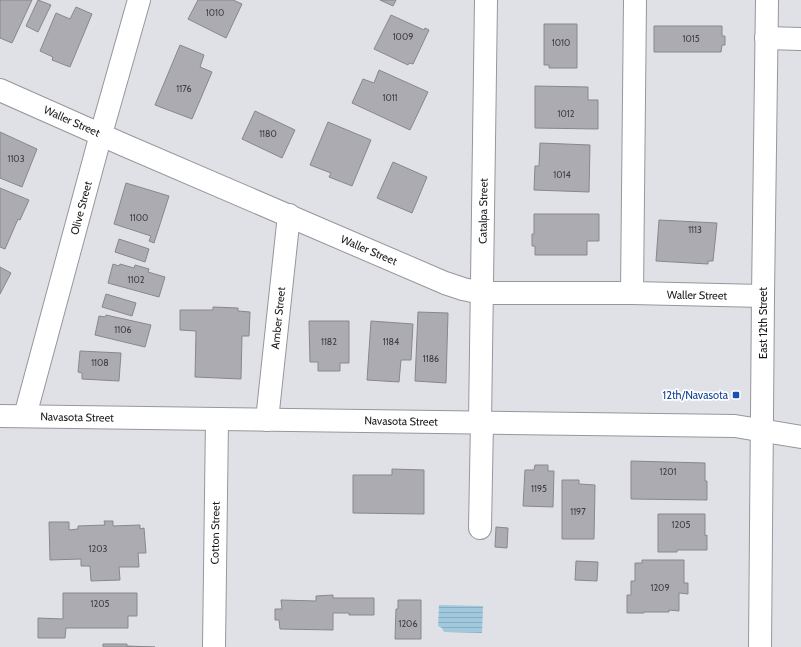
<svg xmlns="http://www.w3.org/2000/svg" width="801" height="647" viewBox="0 0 801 647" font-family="Cabin,sans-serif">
	<defs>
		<pattern id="water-rules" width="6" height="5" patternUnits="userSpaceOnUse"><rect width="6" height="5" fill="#a1c9dd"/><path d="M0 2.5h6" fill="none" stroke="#8aacbd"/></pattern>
	</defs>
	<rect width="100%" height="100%" fill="#e0e1e7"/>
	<polygon fill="url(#water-rules)" points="439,605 483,606 482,633 444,632 442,628 438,626"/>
	<g fill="#ababb1" stroke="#87888d">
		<polygon points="0,0 32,0 12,43 0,38"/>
		<polygon points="38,0 51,5 38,32 26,26"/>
		<polygon points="198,0 233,0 242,4 226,38 188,19"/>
		<polygon points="380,0 396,0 393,6"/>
		<polygon points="76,7 92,14 70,67 52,60 53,57 40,51 56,13 70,19"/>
		<polygon points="391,15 424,30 425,28 429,30 413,64 409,63 408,65 374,49"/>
		<polygon points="544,24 577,24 577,68 549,68 549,65 544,65"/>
		<polygon points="654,26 722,26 722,36 725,36 725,45 722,45 721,52 654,52"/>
		<polygon points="180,45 204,55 200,67 212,72 192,119 155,105"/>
		<polygon points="379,70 428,92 410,130 352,103 363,79 374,83"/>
		<polygon points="535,86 588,87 588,100 598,100 598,129 535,128"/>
		<polygon points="255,111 295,130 282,158 242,139"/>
		<polygon points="328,122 371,140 352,186 329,177 331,173 310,165"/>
		<polygon points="0,132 37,149 22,187 0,178"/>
		<polygon points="540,143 590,145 589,192 534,190 535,166 539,166"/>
		<polygon points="393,162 427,177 412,213 377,198"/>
		<polygon points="126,183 169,196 154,243 149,241 151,236 114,224"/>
		<polygon points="0,188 29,200 20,220 18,219 5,249 0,247"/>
		<polygon points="534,214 599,214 599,241 587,241 587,255 535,255 535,246 532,246 532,234 534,234"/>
		<polygon points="659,220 717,223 713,261 708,261 708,264 656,261"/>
		<polygon points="119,239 149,249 145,262 115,252"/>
		<polygon points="113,264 119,266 120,264 134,268 135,265 149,269 148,272 165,277 159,297 108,283"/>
		<polygon points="0,267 11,273 0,294"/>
		<polygon points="106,294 136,303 132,316 102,307"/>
		<polygon points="213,307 238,308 238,311 250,312 249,336 242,336 241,379 195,377 196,331 180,330 180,310 213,310"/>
		<polygon points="418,312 448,313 446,383 415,381"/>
		<polygon points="106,315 151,325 145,347 95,335 99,316 105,317"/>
		<polygon points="309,321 349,321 349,363 340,363 340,371 318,371 318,362 310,362"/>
		<polygon points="371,321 413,324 411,360 401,360 399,382 367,380"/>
		<polygon points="80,351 121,353 119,381 82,379 82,373 78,372"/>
		<polygon points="631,461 705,463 705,481 707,481 707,500 631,499"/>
		<polygon points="535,465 548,465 548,471 554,471 553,507 523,506 525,470 534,470"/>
		<polygon points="392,469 424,470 424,514 353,513 353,475 392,475"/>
		<polygon points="562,480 579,480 579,484 595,485 594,539 562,539"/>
		<polygon points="658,514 705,514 705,536 707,535 707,550 677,550 677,552 658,552"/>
		<polygon points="104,521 113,521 113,526 140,525 140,529 144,528 146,553 138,553 139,567 119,567 120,580 91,581 90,566 81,566 81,559 50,560 49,522 69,522 69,530 78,529 78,526 105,525"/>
		<polygon points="496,527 508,528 507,548 495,547"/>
		<polygon points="642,560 684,560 684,583 688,583 688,594 679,593 679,611 669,610 669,612 644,612 644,613 627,613 627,595 631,595 631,581 635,581 635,563 642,563"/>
		<polygon points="576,561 598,562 597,581 575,580"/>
		<polygon points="63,593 137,593 137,616 128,616 128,628 66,628 65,638 38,638 38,618 63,619"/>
		<polygon points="333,595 333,598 374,598 374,615 349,615 349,613 333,613 333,630 280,629 279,620 275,620 275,609 282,609 281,600 316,601 316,596"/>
		<polygon points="398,600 421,600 421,639 395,639 396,609 398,609"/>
		<polygon points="103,644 127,644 127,646 155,647 103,647"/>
	</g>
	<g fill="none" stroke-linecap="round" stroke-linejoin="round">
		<g stroke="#96979c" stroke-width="24">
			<g id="minor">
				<polyline points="766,38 801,39"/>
				<polyline points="0,90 124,145 445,283 463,289 482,293 632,293 763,296"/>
				<polyline points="632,293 635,0"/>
				<polyline points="0,416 735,426 801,437"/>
				<polyline points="25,416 101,134 139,0"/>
				<polyline points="267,420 289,215"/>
				<polyline points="480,422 486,0"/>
				<polyline points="480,528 482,422"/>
				<polyline points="214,647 217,419"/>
				<polyline points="760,647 763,296 767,0"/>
			</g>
		</g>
		<use href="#minor" stroke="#fff" stroke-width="22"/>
	</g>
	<rect fill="#1a4fb4" stroke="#fff" stroke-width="1.5" x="732" y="391" width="8" height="8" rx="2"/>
	<g text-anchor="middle" stroke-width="3.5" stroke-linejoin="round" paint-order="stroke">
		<g font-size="9" fill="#3f3f42">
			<text x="215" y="16">1010</text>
			<text x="403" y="40">1009</text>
			<text x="691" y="42">1015</text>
			<text x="561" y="46">1010</text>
			<text x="184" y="92">1176</text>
			<text x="390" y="101">1011</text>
			<text x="566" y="117">1012</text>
			<text x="268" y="137">1180</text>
			<text x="16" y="162">1103</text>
			<text x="562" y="178">1014</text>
			<text x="139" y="221">1100</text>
			<text x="695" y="233">1113</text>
			<text x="136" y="283">1102</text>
			<text x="123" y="333">1106</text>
			<text x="329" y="345">1182</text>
			<text x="391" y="345">1184</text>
			<text x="431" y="362">1186</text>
			<text x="100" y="366">1108</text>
			<text x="668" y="475">1201</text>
			<text x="539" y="492">1195</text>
			<text x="578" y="515">1197</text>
			<text x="681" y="528">1205</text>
			<text x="98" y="552">1203</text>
			<text x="660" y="591">1209</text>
			<text x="100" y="607">1205</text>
			<text x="408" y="627">1206</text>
		</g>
		<g font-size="11" fill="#1b1b1d" stroke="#fff">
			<text transform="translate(72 121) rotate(24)" y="4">Waller Street</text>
			<text transform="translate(81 208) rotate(-75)" y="4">Olive Street</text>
			<text transform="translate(483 211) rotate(-89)" y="4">Catalpa Street</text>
			<text transform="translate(369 250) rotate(23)" y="4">Waller Street</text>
			<text transform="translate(697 295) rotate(1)" y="4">Waller Street</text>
			<text transform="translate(278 318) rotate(-84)" y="4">Amber Street</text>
			<text transform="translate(763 323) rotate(-90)" y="4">East 12th Street</text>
			<text transform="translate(77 417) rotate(1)" y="4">Navasota Street</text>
			<text transform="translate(401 421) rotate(1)" y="4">Navasota Street</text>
			<text transform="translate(215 533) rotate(-89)" y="4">Cotton Street</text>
		</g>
		<g font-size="11" fill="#164399" stroke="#fff" text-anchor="end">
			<text x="728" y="399">12th/Navasota</text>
		</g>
	</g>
</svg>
